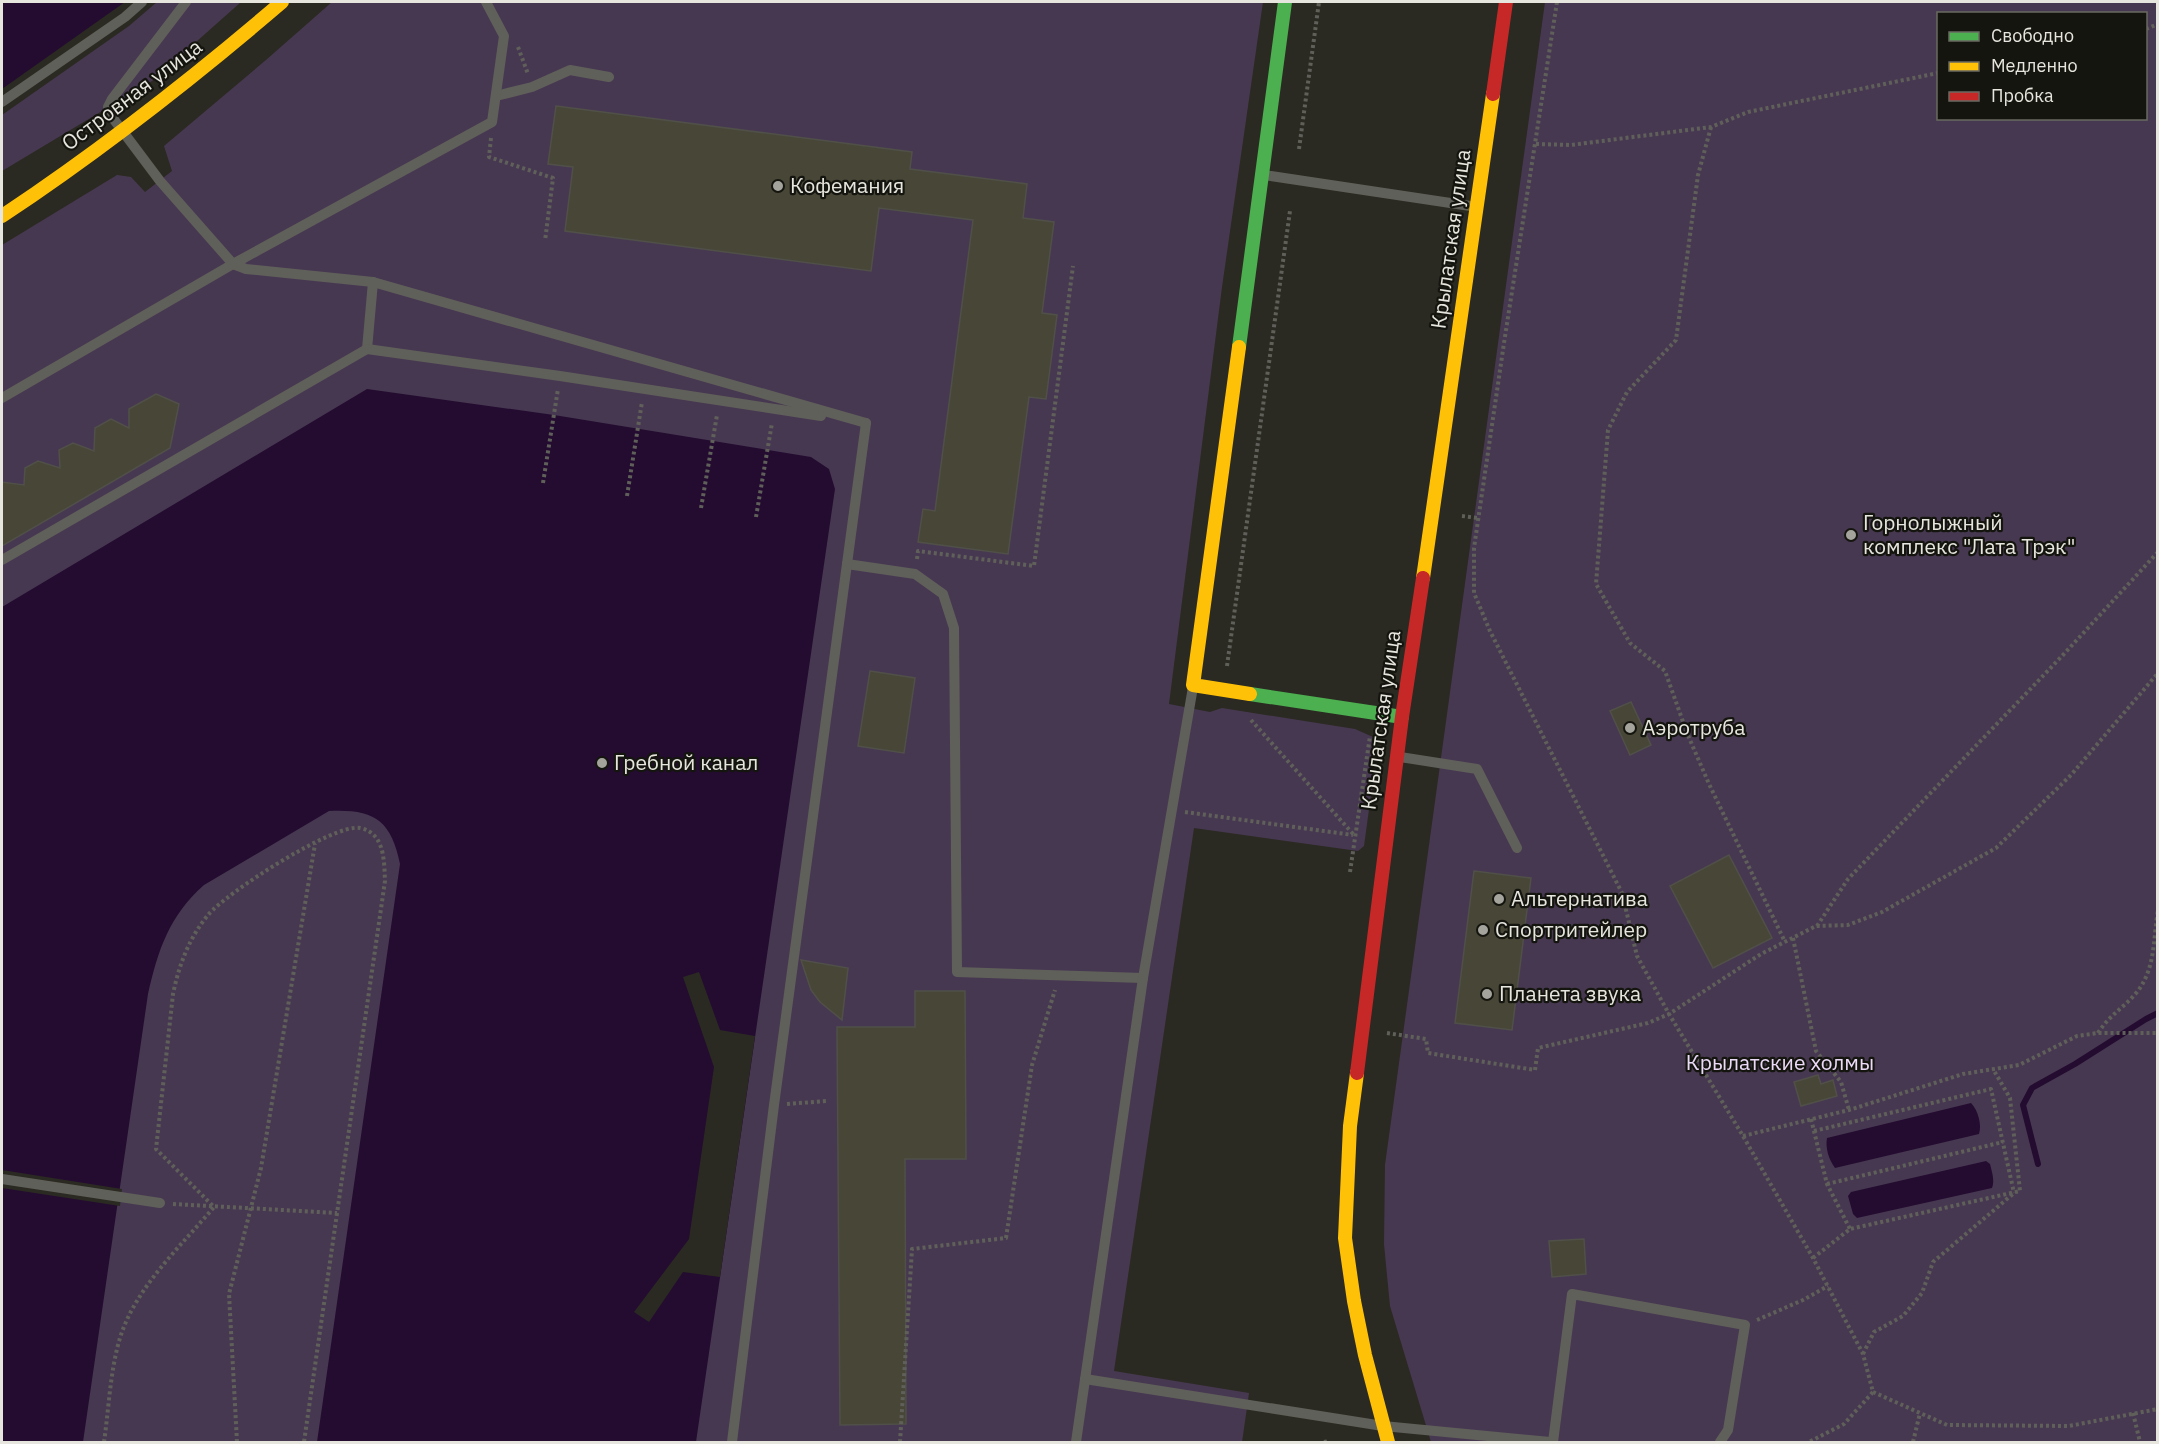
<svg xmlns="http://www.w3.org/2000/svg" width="2159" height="1444" viewBox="0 0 2159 1444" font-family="'IBM Plex Sans',sans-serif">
	<rect width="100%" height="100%" fill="#2a2a22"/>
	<g fill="#473851" fill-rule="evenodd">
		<polygon points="157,2 241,2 152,81 2,171 2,115 129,26"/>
		<polygon points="332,2 1263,2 1222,287 1169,704 1210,712 1222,708 1355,729 1373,737 1376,758 1364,846 1358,851 1194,828 1114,1371 1249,1393 1242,1442 2,1442 2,245 117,175 131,177 145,192 172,171 164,146 266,60"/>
		<path d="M1545 2H2157V1442H1431L1390 1306 1384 1244 1385 1165ZM1938 14H2146V118H1938Z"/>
	</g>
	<g fill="#240c31">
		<polygon points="2,2 125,2 2,89"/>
		<path d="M367 389 554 415 811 457 829 469 835 489 696 1442H317L400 864C391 819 373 809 329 811L204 885C169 916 158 950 148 994L83 1442H2V607Z"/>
		<path d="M1971 1103C1978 1110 1982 1125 1979 1134L1835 1168C1829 1160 1825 1148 1827 1138Z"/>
		<path d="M1986 1161 1990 1164C1992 1172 1995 1181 1992 1188L1857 1218 1853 1214 1848 1196 1851 1192Z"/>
	</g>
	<g fill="#2a2a22">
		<polygon points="699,972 720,1030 755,1036 720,1277 683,1272 649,1322 634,1312 689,1239 714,1067 683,977"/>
		<polygon points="2,1170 122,1189 120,1206 2,1188"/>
	</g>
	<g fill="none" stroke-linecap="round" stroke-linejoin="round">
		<polyline stroke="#240c31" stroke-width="6" points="2038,1164 2023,1105 2032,1088 2075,1064 2146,1019 2158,1013"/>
	</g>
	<g fill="#474637" stroke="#505049" stroke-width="1.5">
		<polygon points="556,106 912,152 910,169 1027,184 1023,218 1054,222 1042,313 1057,315 1046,399 1029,397 1008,554 918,542 923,509 935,511 973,220 879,208 871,271 565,231 573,167 548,164"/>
		<polygon points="156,394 179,404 170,448 2,546 2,482 24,485 25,468 38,461 60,468 59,450 73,443 94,451 95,428 111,419 129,428 129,409"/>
		<polygon points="870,671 915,678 904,753 858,746"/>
		<polygon points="1631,702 1651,745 1630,755 1610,711"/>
		<polygon points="1729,855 1772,938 1713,968 1670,886"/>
		<polygon points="1474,871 1531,878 1512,1030 1455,1023"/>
		<polygon points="801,960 848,968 842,1020 820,1002 811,990"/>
		<polygon points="915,991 965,991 966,1159 905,1159 906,1424 840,1425 837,1027 915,1027"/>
		<polygon points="1818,1075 1821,1084 1833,1080 1837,1096 1801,1106 1794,1082"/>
		<polygon points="1584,1239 1586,1274 1552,1277 1549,1241"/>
	</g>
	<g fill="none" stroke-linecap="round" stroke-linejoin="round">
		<g stroke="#60605a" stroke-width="4" stroke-dasharray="3 3" stroke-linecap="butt">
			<polyline points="1557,2 1504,343 1474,548 1474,593 1490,631 1622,893 1637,956 1669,1014 1743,1136 1813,1258 1863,1354 1873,1392 1844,1424 1809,1442"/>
			<polyline points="2146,29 2158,24"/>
			<polyline points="518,47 528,74"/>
			<polyline points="1711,127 1698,175 1676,340 1627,392 1608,430 1596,584 1630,643 1665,671 1687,733 1709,784 1785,942"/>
			<polyline points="491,138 489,157 553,178 545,241"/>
			<polyline points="1536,144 1571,145 1711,127 1748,112 1938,73"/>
			<polyline points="1299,149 1319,2"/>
			<polyline points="543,483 558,389"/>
			<polyline points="627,496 642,402"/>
			<polyline points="701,508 717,415"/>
			<polyline points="1462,516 1478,518"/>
			<polyline points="756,517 772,423"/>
			<polyline points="917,559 918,551 1034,566 1073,266"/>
			<polyline points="1227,666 1290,211"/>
			<polyline points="1251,720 1354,835"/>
			<polyline points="1185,812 1353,835"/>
			<polyline points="1350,872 1370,736"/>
			<polyline points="1817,926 1848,879 2063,655 2158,552"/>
			<polyline points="1793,938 1816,1051 1841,1082 1849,1110"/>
			<polyline points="1387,1033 1426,1039 1428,1053 1535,1070 1538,1048 1648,1023 1669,1014 1761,954 1816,926 1848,925 1882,912 1996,848 2071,775 2158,673"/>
			<path d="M2098 1033C2110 1014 2124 1008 2137 992 2156 968 2153 938 2158 910"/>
			<polyline points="787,1104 826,1101"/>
			<polyline points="1811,1119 1827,1184 1850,1229"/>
			<polyline points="1814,1131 1991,1089 2014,1193"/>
			<polyline points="1743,1136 1849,1110 1963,1074 2019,1065 2077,1036 2098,1033 2158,1033"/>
			<polyline points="1827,1184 2003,1142"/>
			<polyline points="173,1204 337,1213"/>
			<polyline points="1813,1258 1850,1229 2020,1191 2010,1098 1993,1069"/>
			<polyline points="1757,1320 1803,1300 1828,1286"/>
			<polyline points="1863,1354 1874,1332 1903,1316 1922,1293 1933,1262 2014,1193"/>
			<polyline points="1873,1392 1947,1425 2069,1426 2158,1409"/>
			<polyline points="2133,1413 2140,1442"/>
			<path d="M104 1442C109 1408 110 1371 120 1338 135 1288 181 1246 214 1207L156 1149 173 994C179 965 189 938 208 915 226 893 334 823 360 828 385 833 384 861 385 881L304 1442"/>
			<polyline points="237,1442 229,1294 261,1168 315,844"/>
			<polyline points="900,1442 912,1249 1006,1238 1032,1065 1055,990"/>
			<polyline points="1324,1442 1329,1441"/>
			<polyline points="1913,1442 1920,1413"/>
		</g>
		<g stroke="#60605a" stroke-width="10">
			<polyline points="186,2 112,99 108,107 109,113 160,181 233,264 246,269 373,282 866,423"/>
			<polyline points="496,96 532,87 570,70 609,77"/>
			<polyline points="2,102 125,17 142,2"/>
			<polyline points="1264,175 1477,207"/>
			<polyline points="373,282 367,349 560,376 821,416"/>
			<polyline points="2,398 233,264 492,122 504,36 486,2"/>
			<polyline points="2,560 367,349"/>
			<polyline points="847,564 915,574 943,594 954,628 957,972 1143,978"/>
			<polyline points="1400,757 1477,769 1517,848"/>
			<polyline points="2,1179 160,1203"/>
			<polyline points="1085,1379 1383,1426 1550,1442"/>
			<polyline points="732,1442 774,1105 866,423"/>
			<polyline points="1076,1442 1143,978 1193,687"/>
			<polyline points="1553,1442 1572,1294 1745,1325 1728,1430 1720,1442"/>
		</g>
		<g stroke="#4caf50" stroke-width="14">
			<polyline points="1239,347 1285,2"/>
			<polyline points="1250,694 1402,717"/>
		</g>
		<g stroke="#ffc107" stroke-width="14">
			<path d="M2 216C100 151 192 79 282 2"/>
			<polyline points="1239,347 1193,685 1250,694"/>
			<polyline points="1423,578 1493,94"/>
			<polyline points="1357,1073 1350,1126 1345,1238 1354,1301 1365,1355 1388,1442"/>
		</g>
		<g stroke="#c62828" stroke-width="14">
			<polyline points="1493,94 1506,2"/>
			<polyline points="1357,1073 1402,717 1423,578"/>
		</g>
	</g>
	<g fill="#a5a49c" stroke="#15150f" stroke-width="2">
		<circle cx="778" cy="186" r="6"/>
		<circle cx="1851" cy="535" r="6"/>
		<circle cx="1630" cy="728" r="6"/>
		<circle cx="602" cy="763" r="6"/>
		<circle cx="1499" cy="899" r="6"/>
		<circle cx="1483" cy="930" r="6"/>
		<circle cx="1487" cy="994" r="6"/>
	</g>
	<g text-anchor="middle" stroke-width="4.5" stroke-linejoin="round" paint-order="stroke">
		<g font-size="21" fill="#e7e6de" stroke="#15150f">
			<text transform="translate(132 95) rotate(-37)" y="7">Островная улица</text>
			<text transform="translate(1451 239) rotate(-82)" y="7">Крылатская улица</text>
			<text transform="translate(1381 720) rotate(-82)" y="7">Крылатская улица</text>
		</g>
		<g font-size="21" fill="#e7e6de" stroke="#15150f" text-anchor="start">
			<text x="790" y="193">Кофемания</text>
			<text x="1863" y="530">Горнолыжный<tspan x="1863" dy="24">комплекс "Лата Трэк"</tspan></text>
			<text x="1642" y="735">Аэротруба</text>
			<text x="614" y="770">Гребной канал</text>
			<text x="1511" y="906">Альтернатива</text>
			<text x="1495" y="937">Спортритейлер</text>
			<text x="1499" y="1001">Планета звука</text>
		</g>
		<g font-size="21" fill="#ebdaf8" stroke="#15150f">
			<text x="1780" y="1070">Крылатские холмы</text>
		</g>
	</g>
	<rect width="2159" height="1444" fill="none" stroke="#e7e6de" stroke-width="6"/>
	<rect x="1937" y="12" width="210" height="108" fill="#15150f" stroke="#696962" stroke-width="1.5"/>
	<rect x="1949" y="32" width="30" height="9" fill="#4caf50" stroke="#696962" stroke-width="1.5"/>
	<text x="1991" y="42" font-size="18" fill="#e7e6de">Свободно</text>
	<rect x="1949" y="62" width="30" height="9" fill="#ffc107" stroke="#696962" stroke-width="1.5"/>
	<text x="1991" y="72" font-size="18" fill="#e7e6de">Медленно</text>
	<rect x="1949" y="92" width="30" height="9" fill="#c62828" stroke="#696962" stroke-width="1.5"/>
	<text x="1991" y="102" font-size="18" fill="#e7e6de">Пробка</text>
</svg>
